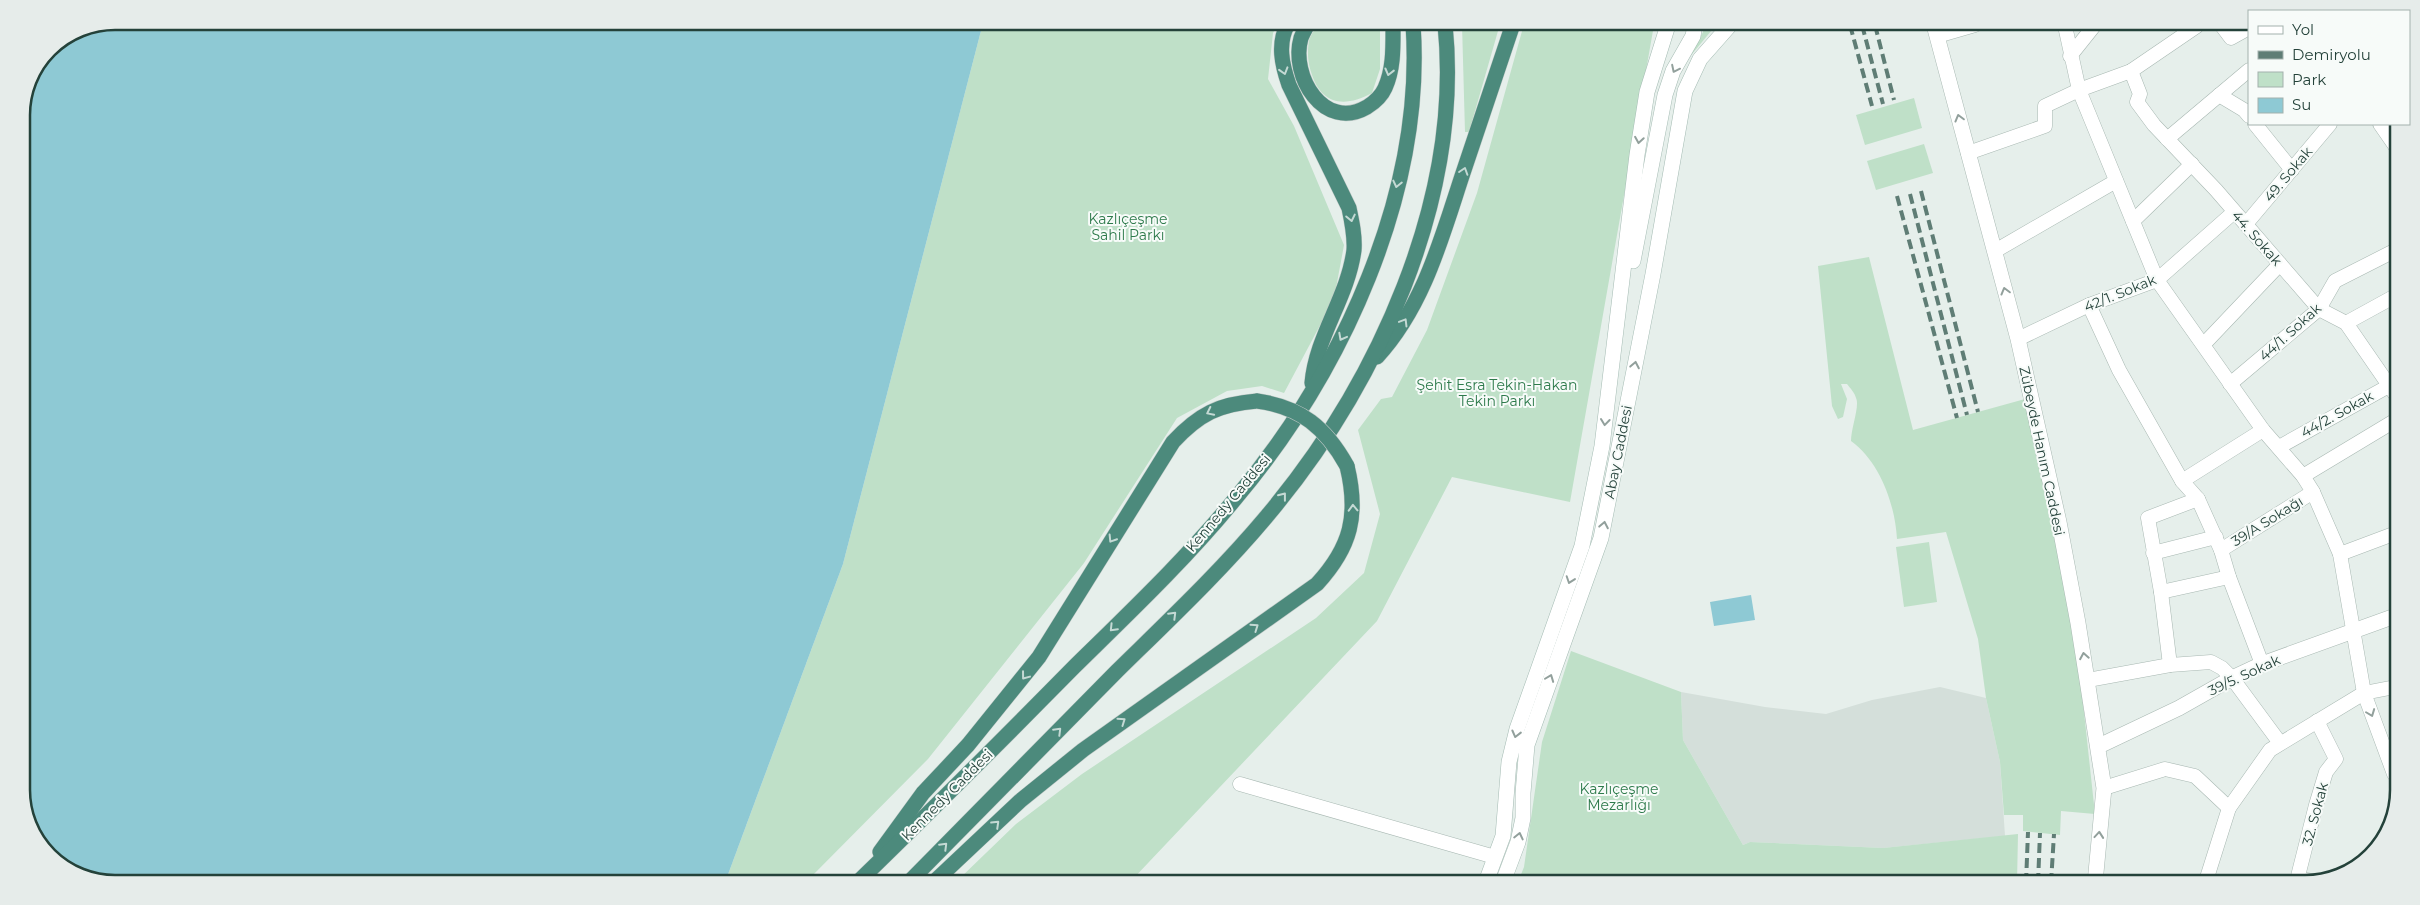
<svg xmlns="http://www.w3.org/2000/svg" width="2420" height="905" viewBox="0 0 2420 905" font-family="Montserrat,sans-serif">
	<rect width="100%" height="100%" fill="#e6efeb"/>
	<polygon fill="#d4dfda" points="1940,687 1986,698 2000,762 2005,836 1883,848 1750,842 1743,845 1683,740 1681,692 1765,707 1826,714 1872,700"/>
	<g fill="#bfe0c8">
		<polygon points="983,23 1278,24 1273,33 1268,79 1294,126 1344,245 1334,299 1284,393 1262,386 1227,391 1177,418 1084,563 928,759 808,880 726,880 843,564"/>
		<path d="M1318 24H1380V69L1372 93C1344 108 1321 105 1311 72 1308 63 1307 51 1309 41 1310 36 1315 29 1318 24Z"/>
		<polygon points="1462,24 1500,24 1469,132 1465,132"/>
		<polygon points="1524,24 1654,25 1570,502 1452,477 1377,621 1131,881 957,881 1016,824 1082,774 1316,618 1364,573 1380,514 1358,430 1381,399 1392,397 1427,330 1477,193"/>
		<polygon points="1704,25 1716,25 1688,59 1703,32"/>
		<polygon points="1914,98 1922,128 1865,145 1856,115"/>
		<polygon points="1924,144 1933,173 1876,190 1867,161"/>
		<path d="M1869 257 1913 430 2025 399 2075 629 2095 814 2061 811 2060 835 2023 831V815H2004L2000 762 1986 698 1978 639 1946 532 1897 539C1895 504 1880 462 1851 441 1851 428 1860 406 1856 398 1855 393 1850 388 1847 384H1841L1847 399 1843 417 1838 419 1832 406 1818 266Z"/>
		<polygon points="1929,542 1937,602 1904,607 1896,547"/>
		<polygon points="1571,651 1681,692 1683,740 1743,845 1750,842 1883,848 2018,834 2017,883 1518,882 1524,867 1542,742"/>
	</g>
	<g fill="#8ec9d4">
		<polygon points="115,21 983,23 843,564 726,880 84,879 40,847 21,797 21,109 49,48 79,28"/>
		<polygon points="1751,595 1755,620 1714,626 1710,602"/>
	</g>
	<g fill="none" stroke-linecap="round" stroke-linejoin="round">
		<g stroke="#a8b8b2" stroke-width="15">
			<g id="minor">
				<polyline points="2065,26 2079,90 2157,280 2263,430 2303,476 2313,492 2340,554 2364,693 2394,774"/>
				<polyline points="2222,26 2231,38 2249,28"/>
				<polyline points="1937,36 1975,25"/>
				<polyline points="2070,56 2094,26"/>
				<polyline points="2131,71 2140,94 2137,102 2154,125 2216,190 2319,309 2346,323 2397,397"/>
				<polyline points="2219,95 2244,110 2249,116"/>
				<polyline points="2255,124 2292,170"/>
				<polyline points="2380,124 2398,150"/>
				<polyline points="2167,139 2249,70"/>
				<polyline points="1968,153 2045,126 2045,106 2079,90 2131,71 2197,26"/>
				<polyline points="2133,221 2192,164"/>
				<polyline points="2246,224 2330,124"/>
				<polyline points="1995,251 2116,181"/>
				<polyline points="2089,305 2119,370 2182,481 2198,499 2221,550 2229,577 2262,664"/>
				<polyline points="2346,323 2397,295"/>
				<polyline points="2018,339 2089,305 2157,280 2234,212"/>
				<polyline points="2204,344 2280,264"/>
				<polyline points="2230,384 2319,309 2335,281 2398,249"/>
				<polyline points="2279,447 2396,382"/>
				<polyline points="2303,476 2396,420"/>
				<polyline points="2182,481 2263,430"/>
				<polyline points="2221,550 2313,492"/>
				<polyline points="2153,553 2216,537"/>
				<polyline points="2340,554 2396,533"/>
				<polyline points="2161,592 2229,577"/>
				<polyline points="2170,665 2161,592 2148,518 2198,499"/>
				<polyline points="2088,680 2170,665 2211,662 2222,668 2232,678 2280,743"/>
				<polyline points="1240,784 1495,857"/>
				<polyline points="2104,788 2165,769 2195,776 2229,808"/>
				<polyline points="2298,879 2314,881"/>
				<polyline points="2205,884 2229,808 2270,750 2364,693 2395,687"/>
				<polyline points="2296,884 2316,805 2326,772 2336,759 2317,721"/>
			</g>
		</g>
		<g stroke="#a8b8b2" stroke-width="16">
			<g id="tertiary">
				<polyline points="1934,25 2018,339 2059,522 2078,623 2104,788 2095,883"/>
				<polyline points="2099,746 2179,708 2232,678 2262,664 2395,616"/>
			</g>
		</g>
		<g stroke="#a4bbb3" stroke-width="16">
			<g id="secondary">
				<polyline points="1633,261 1665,95 1673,71 1693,36 1695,25"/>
				<polyline points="1486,882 1503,836 1509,762 1517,729 1582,546 1602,446 1637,155 1647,92 1668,25"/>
				<polyline points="1503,882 1518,842 1523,818 1523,793 1527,745 1601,538 1653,274 1685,91 1700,59 1730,25"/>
			</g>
		</g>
		<g stroke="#c2cac8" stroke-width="16">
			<g id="trunk">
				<path d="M1288 24C1277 43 1282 65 1289 85L1349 208C1352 222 1355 236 1354 250 1348 297 1316 336 1312 383"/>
				<path d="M1308 24C1306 28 1303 33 1301 38 1290 76 1324 132 1367 107 1375 102 1381 97 1385 88 1394 68 1393 46 1393 24"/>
				<path d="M1377 357C1423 307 1441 240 1462 176 1479 126 1496 75 1513 24"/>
				<path d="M880 852 923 793 968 745 1039 657 1173 442C1199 414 1219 404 1257 401"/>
				<path d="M860 880C932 810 1003 739 1074 667 1129 613 1186 559 1235 499 1342 372 1425 193 1413 24"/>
				<path d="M910 881C979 811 1048 741 1117 671 1168 621 1221 571 1267 516 1377 385 1463 199 1445 24"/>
				<path d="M935 881 1020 801 1083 750 1317 584C1351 547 1359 515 1347 466"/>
			</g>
		</g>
		<use href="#minor" stroke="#fff" stroke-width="14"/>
		<use href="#tertiary" stroke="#fff" stroke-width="15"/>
		<use href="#secondary" stroke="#fff" stroke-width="15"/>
		<use href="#trunk" stroke="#4c8a7c" stroke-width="15"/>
		<g stroke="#5f7d75" stroke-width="4" stroke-dasharray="10 5" stroke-linecap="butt">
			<polyline points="1850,25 1872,106"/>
			<polyline points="1862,25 1883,104"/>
			<polyline points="1875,25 1894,100"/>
			<polyline points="1921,191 1978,412"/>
			<polyline points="1910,194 1967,415"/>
			<polyline points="1897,196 1957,418"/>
			<polyline points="2026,883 2028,832"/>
			<polyline points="2038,883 2040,833"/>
			<polyline points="2051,883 2054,834"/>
		</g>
		<g stroke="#c2cac8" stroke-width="16" stroke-linecap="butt">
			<path id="trunk-bridge" d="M1257 401C1301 407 1326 428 1347 466"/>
		</g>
		<use href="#trunk-bridge" stroke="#4c8a7c" stroke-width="15"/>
	</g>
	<defs><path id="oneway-chevron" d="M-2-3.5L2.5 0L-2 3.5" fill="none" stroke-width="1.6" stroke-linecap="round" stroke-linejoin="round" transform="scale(1.25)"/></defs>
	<g stroke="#92a09c">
		<use href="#oneway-chevron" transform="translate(1675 69) rotate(116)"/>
		<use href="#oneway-chevron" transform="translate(1959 118) rotate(-105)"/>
		<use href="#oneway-chevron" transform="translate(1639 140) rotate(99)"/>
		<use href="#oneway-chevron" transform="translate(2005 291) rotate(-105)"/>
		<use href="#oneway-chevron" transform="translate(1635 365) rotate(-79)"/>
		<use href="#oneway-chevron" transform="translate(1605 422) rotate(97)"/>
		<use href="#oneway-chevron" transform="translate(1604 525) rotate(-79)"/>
		<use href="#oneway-chevron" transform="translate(1570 580) rotate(109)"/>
		<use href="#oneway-chevron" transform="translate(2084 656) rotate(-100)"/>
		<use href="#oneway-chevron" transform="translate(1550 678) rotate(-69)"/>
		<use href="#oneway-chevron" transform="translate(2371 713) rotate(69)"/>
		<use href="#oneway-chevron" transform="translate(1516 734) rotate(104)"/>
		<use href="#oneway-chevron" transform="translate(2099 835) rotate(-85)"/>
		<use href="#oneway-chevron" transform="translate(1519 836) rotate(-77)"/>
	</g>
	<g stroke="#c4d9d4">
		<use href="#oneway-chevron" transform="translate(1284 71) rotate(73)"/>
		<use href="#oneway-chevron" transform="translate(1389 72) rotate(104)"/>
		<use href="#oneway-chevron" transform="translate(1464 171) rotate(-72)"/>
		<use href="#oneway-chevron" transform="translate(1397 184) rotate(103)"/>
		<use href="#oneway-chevron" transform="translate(1351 218) rotate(78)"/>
		<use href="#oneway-chevron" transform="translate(1404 322) rotate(-59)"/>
		<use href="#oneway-chevron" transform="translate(1342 337) rotate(118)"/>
		<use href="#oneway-chevron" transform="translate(1210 412) rotate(154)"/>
		<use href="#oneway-chevron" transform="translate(1283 496) rotate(-52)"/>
		<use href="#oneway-chevron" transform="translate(1353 508) rotate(-92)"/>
		<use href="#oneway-chevron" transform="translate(1112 539) rotate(122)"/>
		<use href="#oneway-chevron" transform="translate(1173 615) rotate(-45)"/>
		<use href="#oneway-chevron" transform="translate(1255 627) rotate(-35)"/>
		<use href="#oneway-chevron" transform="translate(1113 628) rotate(134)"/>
		<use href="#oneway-chevron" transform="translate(1025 676) rotate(127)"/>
		<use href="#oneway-chevron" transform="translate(1122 721) rotate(-35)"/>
		<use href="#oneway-chevron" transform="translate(1058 731) rotate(-45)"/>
		<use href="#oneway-chevron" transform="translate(996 824) rotate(-44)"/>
		<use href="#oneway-chevron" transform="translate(944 846) rotate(-45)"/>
	</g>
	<g text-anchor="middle" stroke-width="4" stroke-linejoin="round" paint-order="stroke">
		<g font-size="14" fill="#24423a" stroke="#f7fbf9">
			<text transform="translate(2288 174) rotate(-50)" y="5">49. Sokak</text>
			<text transform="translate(2257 238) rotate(49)" y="5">44. Sokak</text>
			<text transform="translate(2120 293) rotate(-22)" y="5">42/1. Sokak</text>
			<text transform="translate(2290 332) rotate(-42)" y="5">44/1. Sokak</text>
			<text transform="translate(2337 414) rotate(-29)" y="5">44/2. Sokak</text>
			<text transform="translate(2042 451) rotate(78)" y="5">Zübeyde Hanım Caddesi</text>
			<text transform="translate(1618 452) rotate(-79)" y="5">Abay Caddesi</text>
			<text transform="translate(1228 503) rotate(-50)" y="5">Kennedy Caddesi</text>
			<text transform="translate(2267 521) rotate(-32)" y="5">39/A Sokağı</text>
			<text transform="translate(2244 675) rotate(-25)" y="5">39/5. Sokak</text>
			<text transform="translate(947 795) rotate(-45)" y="5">Kennedy Caddesi</text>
			<text transform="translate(2315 814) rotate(-75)" y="5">32. Sokak</text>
		</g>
		<g font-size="14" fill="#2d7a4b" stroke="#f7fbf9">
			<text x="1128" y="224">Kazlıçeşme<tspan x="1128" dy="16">Sahil Parkı</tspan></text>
			<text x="1497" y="390">Şehit Esra Tekin-Hakan<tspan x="1497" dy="16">Tekin Parkı</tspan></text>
			<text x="1619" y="794">Kazlıçeşme<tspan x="1619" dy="16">Mezarlığı</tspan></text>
		</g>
	</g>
	<path d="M0 0H2420V905H0ZM115 30H2305A85 85 0 0 1 2390 115V790A85 85 0 0 1 2305 875H115A85 85 0 0 1 30 790V115A85 85 0 0 1 115 30Z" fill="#e6ecea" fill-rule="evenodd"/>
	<path fill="none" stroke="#24423a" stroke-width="2.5" d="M115 30H2305A85 85 0 0 1 2390 115V790A85 85 0 0 1 2305 875H115A85 85 0 0 1 30 790V115A85 85 0 0 1 115 30Z"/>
	<rect x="2248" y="10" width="162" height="115" fill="#f7fbf9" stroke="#a3b1ad"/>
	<rect x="2258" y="26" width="25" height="8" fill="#ffffff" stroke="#a3b1ad"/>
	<text x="2292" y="35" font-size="15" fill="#24423a">Yol</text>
	<rect x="2258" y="51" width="25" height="8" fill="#5f7d75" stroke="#a3b1ad"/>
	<text x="2292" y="60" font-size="15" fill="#24423a">Demiryolu</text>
	<rect x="2258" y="72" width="25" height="15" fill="#bfe0c8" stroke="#a3b1ad"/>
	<text x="2292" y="85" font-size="15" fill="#24423a">Park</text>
	<rect x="2258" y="98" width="25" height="15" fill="#8ec9d4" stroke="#a3b1ad"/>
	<text x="2292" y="110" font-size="15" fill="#24423a">Su</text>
</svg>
